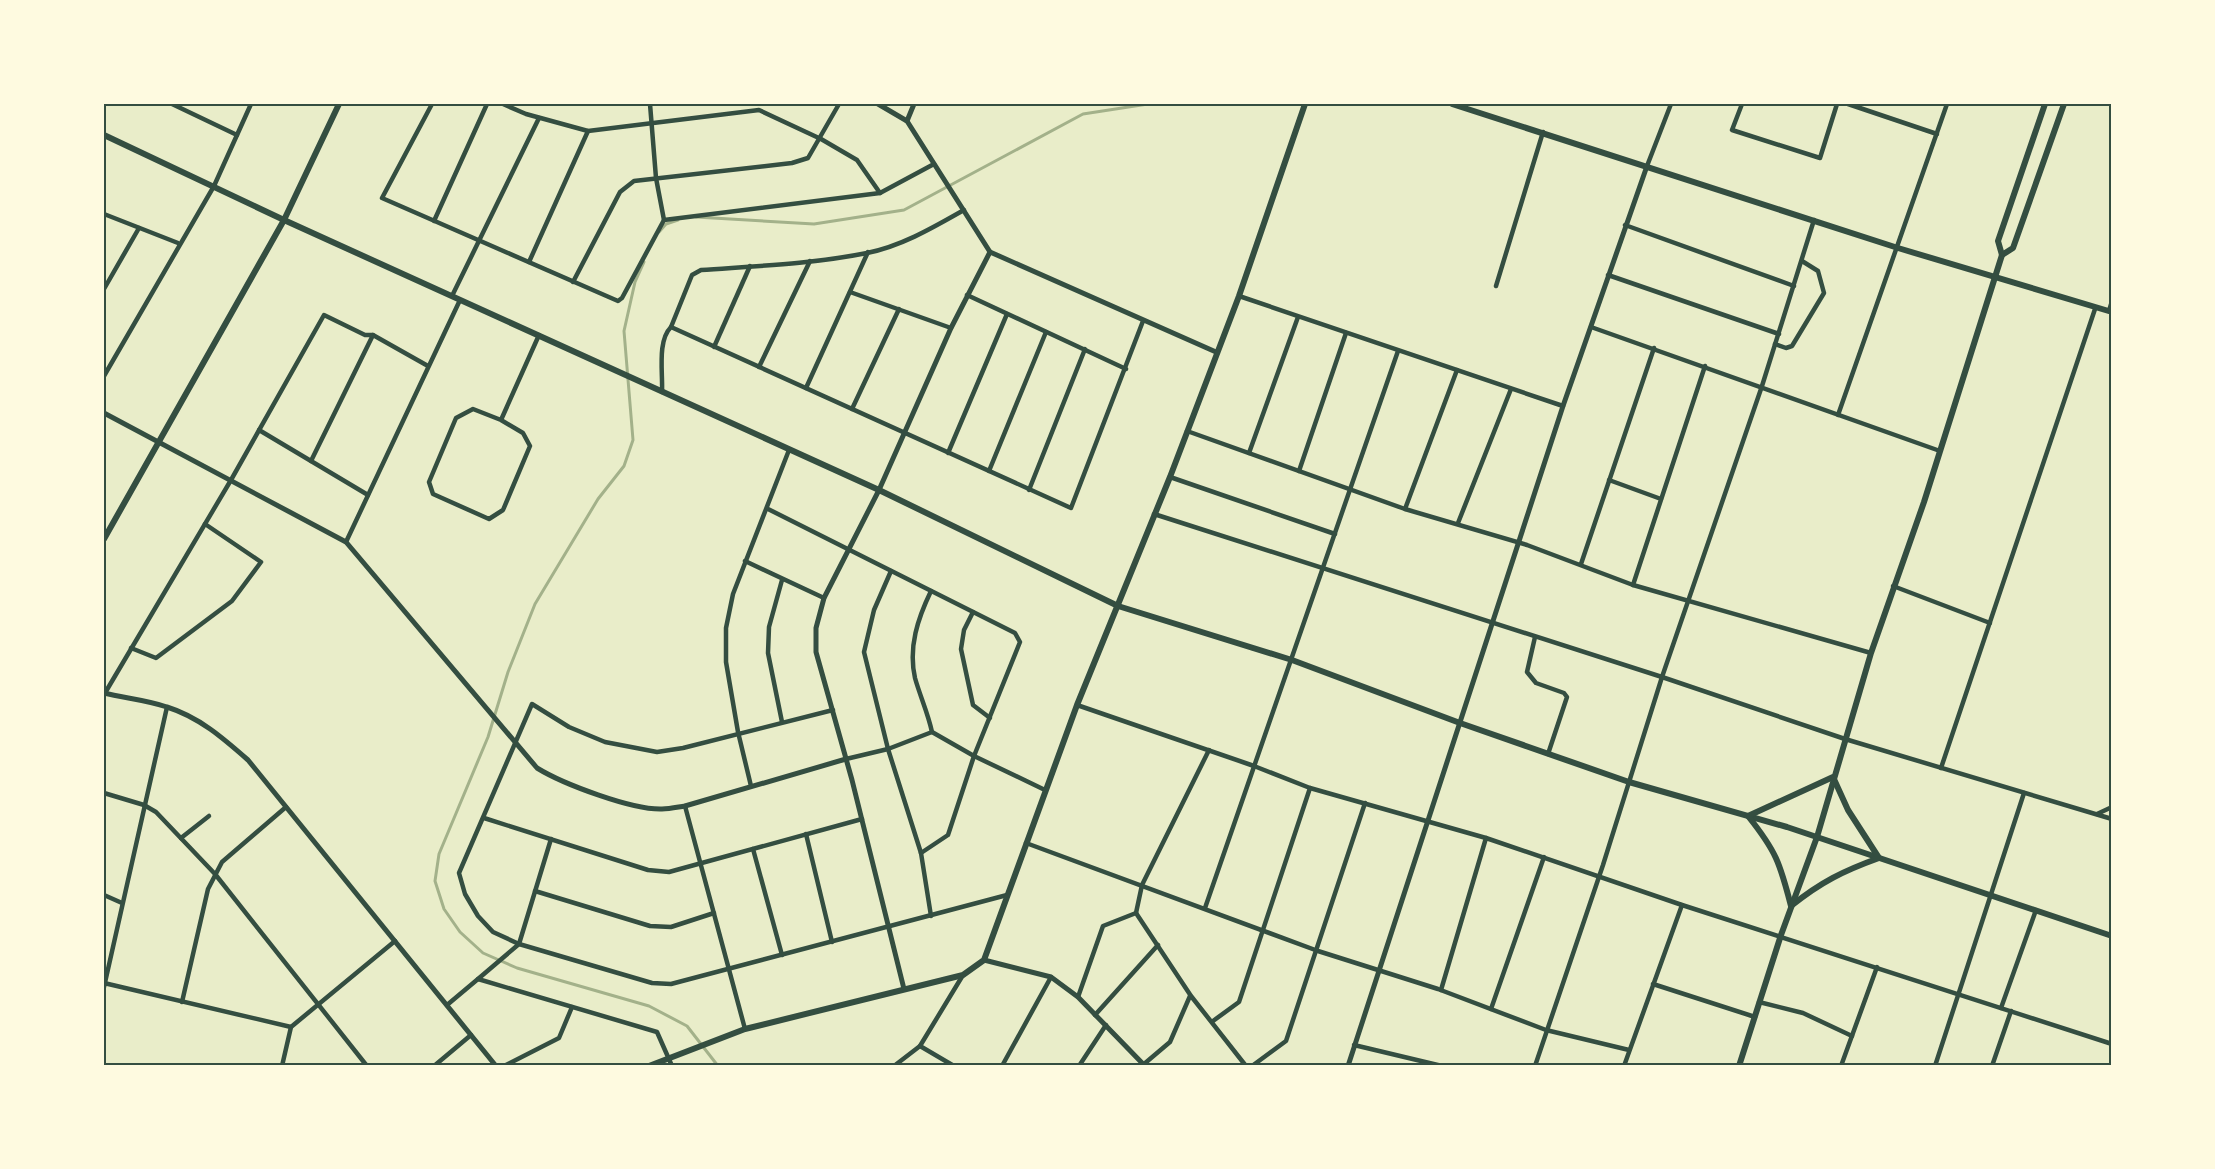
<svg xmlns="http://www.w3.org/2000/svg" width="2215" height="1169" viewBox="0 0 2215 1169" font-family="Rubik,sans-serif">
	<rect width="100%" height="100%" fill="#e9edc9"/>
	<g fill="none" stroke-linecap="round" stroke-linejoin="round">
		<g stroke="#a3b18a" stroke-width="3">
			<polyline points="696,217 814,224 904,210 1083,114 1148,104"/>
			<polyline points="659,232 666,224 678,220"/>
			<polyline points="644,262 635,282 624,331 633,440 624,466 598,499 535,604 508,672 488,737 439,854 435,881 444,909 460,932 483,953 517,968 649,1006 687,1026 718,1066"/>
		</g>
		<g stroke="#344e41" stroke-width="4.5">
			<polyline points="172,104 237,135"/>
			<polyline points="432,104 382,198 618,301 622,298 664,220 880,193 934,164"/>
			<polyline points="503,104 526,114 588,131 759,110 821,139 857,160 880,193"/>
			<polyline points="650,104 656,178 664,220"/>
			<polyline points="1742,104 1732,130 1820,158 1837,104"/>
			<polyline points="1848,104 1937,134"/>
			<polyline points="1647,166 1671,104"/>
			<path d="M964 210C934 227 902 246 867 253 812 264 756 266 701 270L692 275 671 327 1071 508 1143 321"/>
			<polyline points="104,214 178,243"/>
			<polyline points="434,221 487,104"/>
			<polyline points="1625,225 1794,286"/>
			<polyline points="529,262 588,131"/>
			<polyline points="1608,275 1779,334"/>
			<polyline points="573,282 620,192 634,181 792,163 808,158 839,104"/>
			<polyline points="1496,286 1543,132"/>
			<polyline points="104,289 139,228"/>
			<polyline points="850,292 951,328"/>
			<polyline points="967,295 1126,369"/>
			<polyline points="452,296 539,118"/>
			<polyline points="1239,296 1563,406"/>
			<polyline points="2109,311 2112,301"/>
			<polyline points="1591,327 1940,451"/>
			<polyline points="1775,344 1786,348 1792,346 1824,293 1818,271 1802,261"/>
			<polyline points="714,347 750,266"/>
			<polyline points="759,367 810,261"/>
			<polyline points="104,376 214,186 251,104"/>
			<polyline points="806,388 868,252"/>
			<path d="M662 392C663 373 657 341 671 327"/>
			<polyline points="852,409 899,309"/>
			<polyline points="1838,415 1947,104"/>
			<polyline points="501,420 523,433 530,446 503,510 489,519 433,494 429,482 456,418 473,409 501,420 539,335"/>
			<polyline points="259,430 368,495"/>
			<polyline points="1187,431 1405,509 1527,545 1633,585 1871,653"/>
			<polyline points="948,453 1007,314"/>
			<polyline points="1249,453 1298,317"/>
			<polyline points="311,461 373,335"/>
			<polyline points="989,471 1046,332"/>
			<polyline points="1299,471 1346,333"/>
			<polyline points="1170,477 1335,534"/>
			<polyline points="1609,480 1661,499"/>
			<polyline points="1029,490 1085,349"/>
			<polyline points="768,509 1015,633 1020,642 974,756 948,835 921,853"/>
			<polyline points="1405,509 1457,370"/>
			<polyline points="1154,514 1662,677 1845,739 2112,819"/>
			<polyline points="1458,523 1511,389"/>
			<polyline points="346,542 460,300"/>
			<polyline points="745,561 824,598"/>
			<polyline points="1581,564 1654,348"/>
			<polyline points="891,571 874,610 864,652 888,749 921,853 931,916"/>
			<polyline points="782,580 769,627 768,653 782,722"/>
			<polyline points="1633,585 1705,366"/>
			<polyline points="1893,586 1990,623"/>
			<path d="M931 591C918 618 908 647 915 678 920 696 928 713 932 732L974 756 1045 790"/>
			<polyline points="973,612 964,630 961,649 973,705 990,718"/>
			<polyline points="1535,637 1527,672 1536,683 1564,693 1567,697 1548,754"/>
			<polyline points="131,648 156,658 232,601 261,562 205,524"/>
			<polyline points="105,693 231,480 324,315 365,335 373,335 428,366"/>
			<polyline points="1077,705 1254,766 1310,788 1486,838 1682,905 2112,1044"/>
			<polyline points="833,710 683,748 657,752 605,742 569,727 532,704 459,873 465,894 478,916 493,932 519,944 652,983 671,984 1007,895"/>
			<polyline points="846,759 888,749 932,732"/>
			<polyline points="1941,768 2095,309"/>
			<polyline points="751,786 738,732 726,662 726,628 733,594 789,450"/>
			<polyline points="104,793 144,805 156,812 215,874 367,1066"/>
			<polyline points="685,806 745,1029"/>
			<polyline points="2097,814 2112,807"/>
			<polyline points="484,818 648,870 669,872 862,819"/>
			<polyline points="806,834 832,942"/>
			<polyline points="181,838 209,816"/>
			<polyline points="1026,843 1318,951 1438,989 1546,1030 1629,1050"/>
			<polyline points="753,849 782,955"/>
			<polyline points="535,891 650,926 671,927 714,913"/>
			<polyline points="104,895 122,903"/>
			<polyline points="1205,908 1398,351"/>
			<polyline points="1136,913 1142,885 1209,750"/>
			<polyline points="478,979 519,944 551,839"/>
			<polyline points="104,983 291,1027"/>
			<polyline points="1653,984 1755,1017"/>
			<polyline points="104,987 167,707"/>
			<polyline points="1441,990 1486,838"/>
			<polyline points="1078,997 1103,926 1136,913 1191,996 1246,1066"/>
			<polyline points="182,1002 208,889 222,862 286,807"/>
			<polyline points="1759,1002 1803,1013 1852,1036"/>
			<polyline points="447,1005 478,979 657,1032 672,1066"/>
			<polyline points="2001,1008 2036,910"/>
			<polyline points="1491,1009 1544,857"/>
			<polyline points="1095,1015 1158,945"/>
			<polyline points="1213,1021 1239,1002 1310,788"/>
			<polyline points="1354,1045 1442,1066"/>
			<polyline points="920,1046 954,1066"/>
			<polyline points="1144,1064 1170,1042 1190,996"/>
			<polyline points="282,1066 291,1027 395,941"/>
			<polyline points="434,1066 471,1035"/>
			<polyline points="504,1066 559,1038 572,1007"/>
			<polyline points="894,1066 920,1046 963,975"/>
			<polyline points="1002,1066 1051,977"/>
			<polyline points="1079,1066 1106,1025"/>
			<polyline points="1252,1066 1286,1041 1365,803"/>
			<polyline points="1535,1066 1603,865 1662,677 1762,386 1814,220"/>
			<polyline points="1624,1066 1682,905"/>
			<polyline points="1841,1066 1877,967"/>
			<polyline points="1935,1066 2024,793"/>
			<polyline points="1992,1066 2011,1011"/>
			<polyline points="2110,1066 2112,1062"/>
		</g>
		<g stroke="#344e41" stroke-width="5">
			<polyline points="878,104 907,121 990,252 951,328 879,490 824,598 816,628 816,652 852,780 904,989"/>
			<polyline points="907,121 914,104"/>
			<polyline points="990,252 1216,352"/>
			<path d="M104 413 346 542 537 768C563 784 632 810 662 809 670 809 678 807 685 806L846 759"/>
			<path d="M104 693C124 698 147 700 167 707 199 717 223 738 248 760L496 1066"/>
			<polyline points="984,960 1051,977 1078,997 1145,1066"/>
			<polyline points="1348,1066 1563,406 1647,166"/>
		</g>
		<g stroke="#344e41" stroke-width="6">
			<polyline points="1452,104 1898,248 2112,312"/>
			<polyline points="104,135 284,220 879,490 1118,606 1292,660 1460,723 1629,782 1787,827 2112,936"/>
			<polyline points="2002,255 2013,248 2064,104"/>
			<polyline points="104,539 284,220 339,104"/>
			<path d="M1833 777 1848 810 1879 858C1843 871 1821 882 1791 906 1780 863 1776 851 1748 816Z"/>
			<polyline points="649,1066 745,1029 963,975 984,960 1077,705 1170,477 1239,296 1305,104"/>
			<polyline points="1739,1066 1781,935 1817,837 1871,653 1924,502 2002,255 1998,241 2045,104"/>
		</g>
	</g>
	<rect width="2215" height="1169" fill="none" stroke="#fefae0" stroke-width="210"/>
	<rect x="105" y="105" width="2005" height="959" fill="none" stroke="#344e41" stroke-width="2"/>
</svg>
